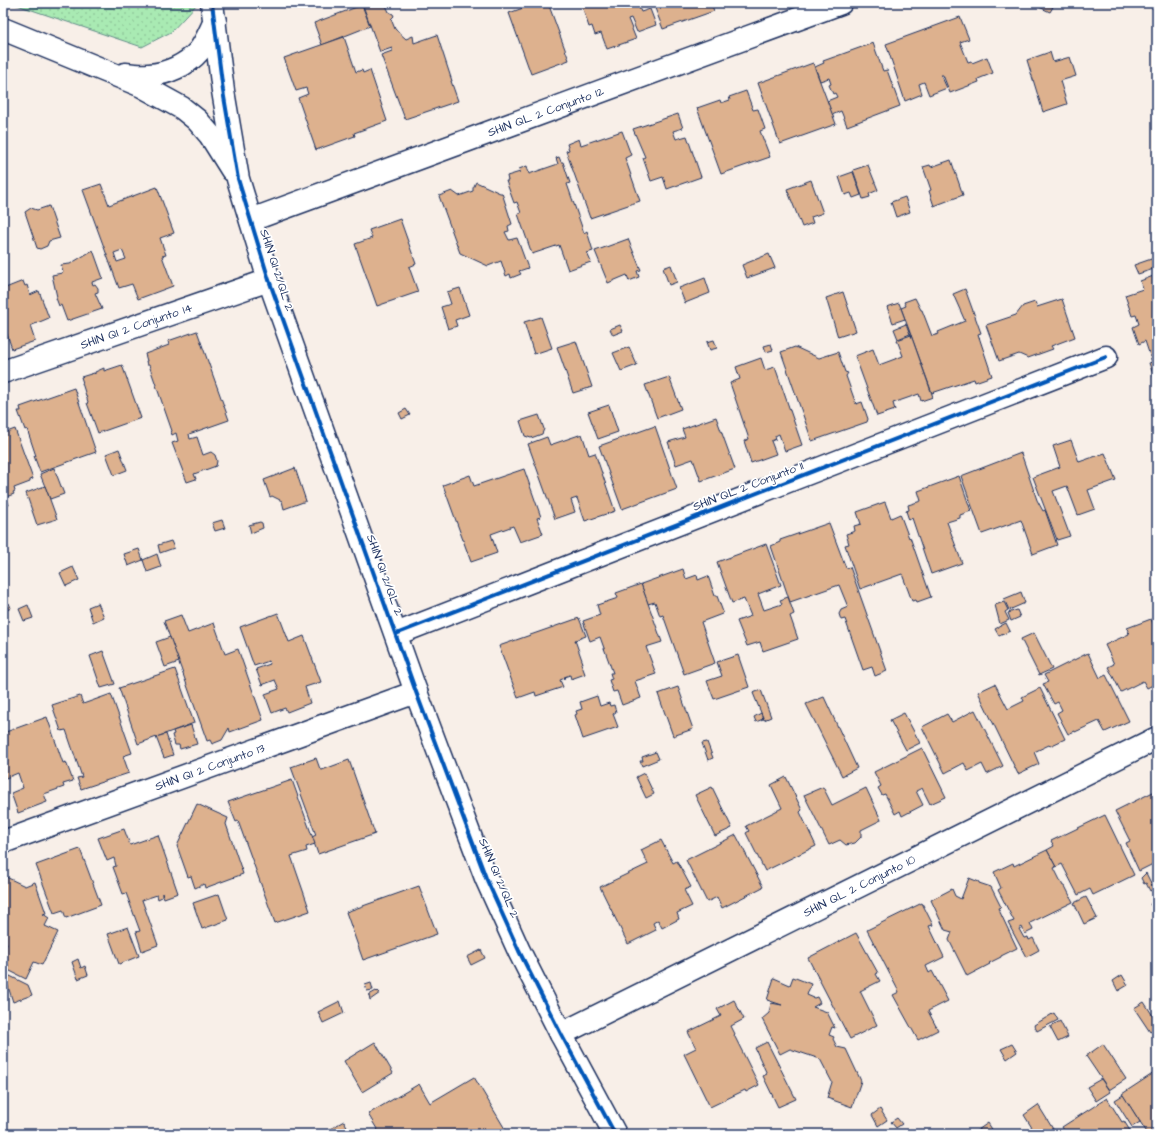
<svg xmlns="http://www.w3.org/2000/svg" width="1160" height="1137" viewBox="0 0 1160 1137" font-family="'Architects Daughter',sans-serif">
	<defs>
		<pattern id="grass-dots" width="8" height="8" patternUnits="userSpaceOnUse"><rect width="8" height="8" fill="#a9eab3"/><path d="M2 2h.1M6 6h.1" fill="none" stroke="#91c99c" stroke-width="1.8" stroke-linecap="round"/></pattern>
	</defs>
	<rect width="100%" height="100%" fill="#f8efe8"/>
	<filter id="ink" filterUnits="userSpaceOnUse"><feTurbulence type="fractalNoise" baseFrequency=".025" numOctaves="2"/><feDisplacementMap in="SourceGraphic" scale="8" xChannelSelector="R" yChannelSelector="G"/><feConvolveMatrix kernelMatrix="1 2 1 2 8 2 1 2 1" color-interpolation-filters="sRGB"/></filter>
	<g filter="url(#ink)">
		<polygon fill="url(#grass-dots)" stroke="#628c88" points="11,3 198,3 171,32 142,47"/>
		<g fill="#ddb18e" stroke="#1b2f5e" fill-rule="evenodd">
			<polygon points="362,3 385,3 389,12 393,14 394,16 391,19 395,29 406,39 413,36 414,43 437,35 452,81 451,81 458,101 405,119 381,55 392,51 392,48 380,52"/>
			<polygon points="537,3 548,3 569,60 531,74 509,13"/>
			<polygon points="581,3 637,3 641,12 650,9 656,25 637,32 631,18 628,19 636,39 607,49 601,33 595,35 592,26 589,27"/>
			<polygon points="653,3 711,3 714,11 663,29"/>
			<polygon points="1041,3 1051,3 1050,5 1053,7 1050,12 1039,7"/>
			<polygon points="362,5 370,26 322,45 314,23"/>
			<polygon points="960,17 969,39 960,42 968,62 971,61 972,63 987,57 993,73 978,79 979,82 950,93 943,75 941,75 947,88 929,95 924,82 919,84 922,94 905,101 886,44"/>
			<polygon points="344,37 356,72 362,70 363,73 370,70 387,121 354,133 355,136 316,150 298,98 308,94 306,88 296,91 284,58"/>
			<polygon points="873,43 883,71 887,70 900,106 847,126 841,111 832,115 827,101 837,97 835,93 833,94 829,85 831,84 829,78 820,81 815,67 824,63 823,61"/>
			<polygon points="1050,52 1053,62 1070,57 1076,76 1060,81 1067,104 1043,112 1027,60"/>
			<polygon points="813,63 836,124 780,144 758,83"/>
			<polygon points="746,91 753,110 758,109 765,129 760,131 770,157 721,174 697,108 720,100 721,103 730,100 729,97"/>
			<polygon points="678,114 683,128 673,131 676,139 687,136 701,177 667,189 663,177 651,181 643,158 645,157 633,129"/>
			<polygon points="622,131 631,155 625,158 640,201 590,218 566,151 569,150 567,144 579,139 581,145"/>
			<polygon points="559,157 561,162 563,162 570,183 567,184 584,233 587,231 593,251 587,253 591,262 568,270 559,245 532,254 518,214 521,213 517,202 514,203 506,181 508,181 507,176 520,172 519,169 527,166 529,174 558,164 556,158"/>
			<polygon points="951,160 963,195 934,206 929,191 931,190 923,167 930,165 931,167"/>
			<polygon points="868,165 878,190 869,194 870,197 863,199 853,170"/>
			<polygon points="853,172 861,195 853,198 851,193 845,195 839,177"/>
			<polygon points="811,180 823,213 811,217 813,223 802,227 787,189"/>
			<polygon points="476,182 500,193 502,193 512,224 508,226 509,231 505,232 509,240 517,238 528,268 519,271 521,274 511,278 510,274 506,276 501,261 488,266 460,253 439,196 452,191 459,196 473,191 473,188"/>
			<path d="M101 184 109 205 157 187 174 233 160 238 166 255 162 256 173 286 138 299 132 284 119 288 83 190ZM122 250 126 259 117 262 114 253Z"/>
			<polygon points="905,197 910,212 896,217 891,202"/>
			<polygon points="49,206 60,238 49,241 47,246 40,249 37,248 25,212 31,208 37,210"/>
			<polygon points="400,219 416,264 409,267 418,292 377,306 355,244 372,238 369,230"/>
			<polygon points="628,239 641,270 637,271 639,277 629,281 627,275 608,283 595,251"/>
			<polygon points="93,250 103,278 92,282 93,285 95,284 98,288 98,292 95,293 102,309 67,321 61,305 59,306 56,298 57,297 52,275 62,273 63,271 61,265 70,264"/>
			<polygon points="769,254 775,268 747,278 742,265"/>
			<polygon points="1157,257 1157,268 1138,274 1134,265"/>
			<polygon points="671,265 677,282 669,285 663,268"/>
			<polygon points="1156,275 1157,277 1157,385 1149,363 1152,362 1145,341 1139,344 1133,327 1139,324 1136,315 1132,316 1125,295 1143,289 1140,281"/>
			<polygon points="705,278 710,293 685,303 679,288"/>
			<polygon points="23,281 25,286 27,285 30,295 39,291 49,318 30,326 35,341 12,349 7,334 3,335 3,289"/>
			<polygon points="460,288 469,315 455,320 457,326 448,329 441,307 451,304 447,292"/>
			<polygon points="965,289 981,333 978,334 992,376 975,382 974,379 932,393 901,308 906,306 904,302 915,298 921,310 922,310 932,336 939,334 938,332 965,321 953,294"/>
			<polygon points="843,292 856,331 838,337 826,298"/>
			<polygon points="1062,299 1075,337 1051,346 1053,349 1028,358 1019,354 999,361 986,325 1016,315 1023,306 1035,302 1037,307"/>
			<polygon points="899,303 905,319 893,323 887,307"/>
			<polygon points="541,317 552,348 534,354 524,322"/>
			<polygon points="906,324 910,334 898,339 894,329"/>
			<polygon points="620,325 623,331 613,335 610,329"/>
			<polygon points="197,331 229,420 189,434 190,439 197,437 203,455 211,452 215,455 217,461 216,466 194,474 196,479 187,482 172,443 178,441 176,433 172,435 171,432 172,431 149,365 147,365 146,361 147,361 145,354 169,345 168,341"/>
			<polygon points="911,335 933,397 921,401 919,394 893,403 895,410 877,416 855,356 873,349 879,365 903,356 897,340"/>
			<polygon points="714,340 717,348 710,350 707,342"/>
			<polygon points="576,341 592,387 573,393 557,347"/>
			<polygon points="771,344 773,350 766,352 764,346"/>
			<polygon points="629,347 637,365 621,371 613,353"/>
			<polygon points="795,347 819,358 838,352 845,372 848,373 846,376 856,404 862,402 868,419 867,422 812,441 781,352"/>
			<polygon points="761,358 765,370 775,367 802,445 785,451 779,434 775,436 776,439 771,441 776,454 751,463 744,441 749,439 730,383 740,379 736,367"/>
			<polygon points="122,365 141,418 98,433 87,403 88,402 82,383 83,383 81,377 94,373 95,374 95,372 104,368 104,371"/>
			<polygon points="669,377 681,409 657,418 645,385"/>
			<polygon points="74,388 96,452 40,472 34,456 36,456 27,429 25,430 18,411 21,411 20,407"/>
			<polygon points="609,405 618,432 598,439 588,412"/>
			<polygon points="406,409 410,415 402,419 399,413"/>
			<polygon points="539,415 544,429 542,434 531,438 525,436 520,421"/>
			<polygon points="716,417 735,469 701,481 693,459 676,465 668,442 685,437 682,429"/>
			<polygon points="655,426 677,489 622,509 599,446"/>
			<polygon points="15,429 33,479 30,480 30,482 14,488 15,491 13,492 14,494 6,497 9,505 3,507 3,430 4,433"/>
			<polygon points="582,434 589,455 595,453 615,511 585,521 577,498 571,500 575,512 555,519 528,444 547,437 550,445"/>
			<polygon points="1071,440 1079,462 1105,453 1116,480 1088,490 1095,509 1078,515 1067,486 1053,491 1070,536 1057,540 1033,477 1060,467 1053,446"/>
			<polygon points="119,449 127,470 114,475 106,454"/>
			<polygon points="1021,453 1037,500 1043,511 1045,510 1057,545 1033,554 1021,520 982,534 961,476"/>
			<polygon points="54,468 64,494 50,499 40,474"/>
			<polygon points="295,468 306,501 284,509 282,501 272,496 270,497 264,480"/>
			<polygon points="524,469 541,517 537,518 543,534 520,542 513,526 491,534 497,553 471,562 443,485 470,475 474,486"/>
			<polygon points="959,476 971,511 960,515 960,518 947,522 962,563 931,574 912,518 909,520 906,511 909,510 908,505 921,501 918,491"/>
			<polygon points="45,486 57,519 37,525 26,493"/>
			<polygon points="885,502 891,518 900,514 909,538 910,537 931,597 917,602 916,600 912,601 902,574 860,589 845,545 849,544 846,534 855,531 854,526 861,524 857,512"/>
			<polygon points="222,520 225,528 215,531 212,523"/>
			<polygon points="260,522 262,523 263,528 251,533 249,525"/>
			<polygon points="829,523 846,568 850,567 887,671 875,676 872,667 863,670 845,619 841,620 839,614 841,610 848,607 839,585 790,602 771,546 780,542 780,540"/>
			<polygon points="171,541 174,548 160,553 158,545"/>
			<polygon points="766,544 781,585 758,594 764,610 782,604 780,600 788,597 794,614 790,616 798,639 763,651 760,642 747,646 737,621 751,616 744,599 732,603 717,562"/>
			<polygon points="139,549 143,560 128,566 124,554"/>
			<polygon points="157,554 161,567 147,572 143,560"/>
			<polygon points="73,567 79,580 66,586 60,573"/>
			<polygon points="683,569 686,579 697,575 698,580 708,576 715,596 717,596 723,612 722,614 701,622 715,663 684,674 663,615 660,616 655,602 648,604 641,584"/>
			<polygon points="641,584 662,642 646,647 656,674 635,681 641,698 622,705 617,691 613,692 609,680 612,679 610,673 613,673 600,637 590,641 583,621 600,615 597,605 618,598 616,593"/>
			<polygon points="1021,592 1025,603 1009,610 1004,599"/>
			<polygon points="1004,602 1008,610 1005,612 1009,620 1000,624 995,605"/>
			<polygon points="9,603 11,608 3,612 3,606"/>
			<polygon points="98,603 104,617 93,622 88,607"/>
			<polygon points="28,605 33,618 24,621 19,609"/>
			<polygon points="1017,610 1020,617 1011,621 1008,613"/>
			<polygon points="278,613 289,642 304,636 321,682 305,687 310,703 287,712 285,708 272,713 265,694 279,689 275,680 262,685 256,669 270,664 269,661 254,666 240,627"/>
			<polygon points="181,615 188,633 214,623 225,654 238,649 263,720 230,732 229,728 222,740 212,744 210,740 207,741 164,621"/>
			<polygon points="579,618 586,636 575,640 583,663 581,663 585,674 571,679 570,675 564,677 565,678 560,680 563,687 536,696 535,692 518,698 499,646"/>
			<polygon points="1151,619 1154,625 1157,624 1157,683 1147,688 1143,681 1121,692 1108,667 1114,664 1105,645 1129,634 1127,628"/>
			<polygon points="1006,623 1010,631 999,636 995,629"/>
			<polygon points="1034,633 1052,669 1039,675 1021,639"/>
			<polygon points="170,637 179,662 165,667 156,642"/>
			<polygon points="103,651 115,684 101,688 90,656"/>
			<polygon points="1088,653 1100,678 1106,675 1129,721 1105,732 1099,721 1075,732 1075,731 1068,734 1057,713 1062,710 1058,702 1054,704 1043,684 1048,682 1044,675"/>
			<polygon points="738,655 749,687 714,699 707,681 722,676 717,662"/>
			<polygon points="175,669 194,723 138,744 119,688"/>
			<polygon points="995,684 1008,709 1024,701 1022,697 1040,688 1065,739 1050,746 1049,745 1034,752 1039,764 1018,774 978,692"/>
			<polygon points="678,687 693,729 673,736 658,694"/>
			<polygon points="761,690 771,717 764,720 753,693"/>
			<polygon points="111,694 132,753 123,756 129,773 81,789 77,778 82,777 66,730 61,731 52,705 80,696 83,704"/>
			<polygon points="597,696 600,706 609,703 610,706 614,705 616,712 613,714 618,727 583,739 575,715 577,714 576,711 582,709 580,702"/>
			<polygon points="824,697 857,768 842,776 806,704"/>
			<polygon points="975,710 1003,766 987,774 982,764 968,771 964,763 945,773 922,727 947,714 952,722"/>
			<polygon points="761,713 763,719 756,722 754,717"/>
			<polygon points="904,713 920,743 906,750 890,720"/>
			<polygon points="47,717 63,763 66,762 73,781 63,784 64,787 44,794 47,802 18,813 11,793 23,788 18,773 6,778 3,770 3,733"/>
			<polygon points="191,725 197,744 180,749 179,745 175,745 172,735 174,734 173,731"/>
			<polygon points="166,734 173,755 164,758 156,737"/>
			<polygon points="707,742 713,758 708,760 702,743"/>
			<polygon points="922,748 946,797 930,804 922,788 916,791 923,805 902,816 900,811 895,814 885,794 882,795 878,788 881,786 874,772"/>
			<polygon points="656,752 659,759 642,766 640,761 643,761 642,757"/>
			<polygon points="316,758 320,769 322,770 349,760 375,834 318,854 312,837 316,835 291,767"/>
			<polygon points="644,773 654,794 646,798 636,777"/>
			<polygon points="786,777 802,810 800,812 816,846 765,871 746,833 749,831 746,826 782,808 771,785"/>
			<polygon points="292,780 315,844 306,847 307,851 291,856 310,911 275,923 238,821 236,822 228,802"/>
			<polygon points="712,787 732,828 715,836 695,795"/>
			<polygon points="823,787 832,805 866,788 881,820 861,830 861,837 855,843 846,845 840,840 829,845 804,795"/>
			<polygon points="1157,790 1157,862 1139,871 1126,843 1130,841 1115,811"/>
			<polygon points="197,804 228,818 226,824 243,874 205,888 204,884 195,888 191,876 188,877 177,846"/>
			<polygon points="1105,815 1134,875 1093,895 1090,889 1078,895 1062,864 1056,867 1047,850 1054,846 1051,841"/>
			<polygon points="124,829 130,845 158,835 178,893 164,898 162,893 162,897 158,899 157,895 142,900 158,945 142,951 136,932 140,931 126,893 123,894 113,867 116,866 114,858 107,861 98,838"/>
			<polygon points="736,835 763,887 722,908 717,897 707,902 686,860"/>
			<polygon points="661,840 673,863 677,861 691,887 684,890 692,906 677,913 679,919 662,928 658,920 653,923 656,930 628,944 600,887 648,864 641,850"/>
			<polygon points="80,849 101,905 66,918 63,910 54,913 36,865"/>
			<polygon points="1047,850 1056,867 1054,868 1063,886 1065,886 1073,902 1030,923 1033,930 1025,934 1022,927 1019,929 1024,938 1028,937 1029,940 1033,938 1039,950 1026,957 1008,923 1014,921 998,890 1001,888 994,872 1013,863 1014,866"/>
			<polygon points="1146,873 1154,889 1150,891 1146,883 1144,884 1141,878"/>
			<polygon points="4,876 25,886 35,882 46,913 43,914 49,918 45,926 58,932 42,965 34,962 26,979 8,970 9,967 3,964 3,952 7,944 3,942"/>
			<polygon points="969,878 979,882 979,883 991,887 1001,907 998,908 1017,948 1001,956 1001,957 989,963 990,964 967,976 949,940 952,932 945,930 931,900 952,889 955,896 961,899"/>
			<polygon points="419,886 437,934 363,960 346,912"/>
			<polygon points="219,894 228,920 202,929 193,903"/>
			<polygon points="1086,897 1097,918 1084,924 1074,903"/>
			<polygon points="1157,901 1157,915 1150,904"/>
			<polygon points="922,903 933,925 929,926 944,957 926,966 929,973 932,971 948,1001 928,1011 938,1030 918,1040 893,995 899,992 867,930"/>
			<polygon points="128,927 139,956 119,964 108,934"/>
			<polygon points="856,933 878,973 876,974 880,981 860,991 877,1025 850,1039 808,958"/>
			<polygon points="481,950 485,958 471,965 467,957"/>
			<polygon points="78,959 81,968 85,966 88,975 78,979 72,962"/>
			<polygon points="1122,975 1128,985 1118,991 1113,981"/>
			<polygon points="10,976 28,985 32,995 13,1002 5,977"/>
			<polygon points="793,977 811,984 807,995 814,998 817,997 820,1003 813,1007 827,1012 835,1028 832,1027 829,1035 834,1037 833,1039 837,1047 846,1049 861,1081 852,1107 827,1098 832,1082 820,1059 790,1049 780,1054 762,1019 769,1013 771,1003 782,1005 767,1000 774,978 790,985"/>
			<polygon points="371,983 373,990 367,991 365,985"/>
			<polygon points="376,991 377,992 378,991 380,993 370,1000 369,995"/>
			<polygon points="734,1000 744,1019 731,1026 735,1034 734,1035 759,1085 746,1092 745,1090 710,1107 684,1054 696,1048 688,1032 721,1016 717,1009"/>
			<polygon points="340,1001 344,1013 323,1023 318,1012"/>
			<polygon points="1144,1002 1157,1022 1157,1028 1150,1032 1134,1008"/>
			<polygon points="1054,1013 1058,1020 1037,1031 1034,1025"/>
			<polygon points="1060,1021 1068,1037 1058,1042 1050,1027"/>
			<polygon points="375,1042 393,1073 362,1092 344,1061"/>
			<polygon points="767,1042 796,1099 778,1107 763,1076 767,1074 755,1048"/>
			<polygon points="1012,1044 1017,1052 1007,1059 1001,1049"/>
			<polygon points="1103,1044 1126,1079 1109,1090 1086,1056"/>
			<polygon points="1157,1071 1157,1134 1148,1134 1122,1094"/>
			<polygon points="474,1077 508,1134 380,1134 368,1114 419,1084 430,1103"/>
			<polygon points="1101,1079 1110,1092 1096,1101 1087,1087"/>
			<polygon points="1123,1095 1140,1122 1132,1127 1115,1100"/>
			<polygon points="1107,1098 1122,1122 1124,1121 1132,1134 1066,1134 1062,1127"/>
			<polygon points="1038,1105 1040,1108 1056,1134 1035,1134 1034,1131 1024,1115"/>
			<polygon points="880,1109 887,1120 878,1126 872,1115"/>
			<polygon points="897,1118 902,1124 896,1128 891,1122"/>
			<polygon points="344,1121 351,1134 330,1134 328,1130"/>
			<polygon points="988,1123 995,1134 977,1134 975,1132"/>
		</g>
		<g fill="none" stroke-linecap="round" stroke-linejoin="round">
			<g stroke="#1b2f5e" stroke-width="25">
				<g id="minor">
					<polyline points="212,3 223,91 238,179 269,280 416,692 486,878 519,951 561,1034 615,1134"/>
					<polyline points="3,29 142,86 182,108 197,120 210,135 232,170"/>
					<path d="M125 74C133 75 141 76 149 75 167 74 187 65 199 51 206 42 210 31 215 21"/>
					<path id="s1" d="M251 220 841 3"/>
					<path id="s2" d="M3 372 269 280"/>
					<polyline points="396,634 1106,357"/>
					<path id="s3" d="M3 842 416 692"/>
					<path id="s4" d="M561 1034 1157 738"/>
				</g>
			</g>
			<use href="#minor" stroke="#fff" stroke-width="22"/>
			<g stroke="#fff" stroke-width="6">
				<g id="cycleway">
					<polyline points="212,3 223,91 238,179 269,280 416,692 486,878 519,951 561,1034 615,1134"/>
					<polyline points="396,634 1106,357"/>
				</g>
			</g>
			<use href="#cycleway" stroke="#0057b8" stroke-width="4"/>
		</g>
	</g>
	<g text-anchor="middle" stroke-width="3.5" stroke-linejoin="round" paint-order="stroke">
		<g font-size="12" fill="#1b2f5e" stroke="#fff">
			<text dy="4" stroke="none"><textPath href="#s1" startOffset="314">SHIN QL 2 Conjunto 12</textPath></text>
			<text transform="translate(277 270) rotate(72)" y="4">SHIN QI 2/QL 2</text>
			<text dy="4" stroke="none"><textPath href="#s2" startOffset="141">SHIN QI 2 Conjunto 14</textPath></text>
			<text transform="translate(748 486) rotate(-21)" y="4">SHIN QL 2 Conjunto 11</text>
			<text transform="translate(385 575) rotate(70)" y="4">SHIN QI 2/QL 2</text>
			<text dy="4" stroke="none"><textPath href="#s3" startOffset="220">SHIN QI 2 Conjunto 13</textPath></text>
			<text transform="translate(499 878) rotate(67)" y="4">SHIN QI 2/QL 2</text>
			<text dy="4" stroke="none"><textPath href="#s4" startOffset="333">SHIN QL 2 Conjunto 10</textPath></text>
		</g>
	</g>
	<rect width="1160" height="1137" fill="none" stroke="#fff" stroke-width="16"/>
	<rect x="8" y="8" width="1144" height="1121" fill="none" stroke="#1b2f5e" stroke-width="1.5" filter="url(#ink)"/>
</svg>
